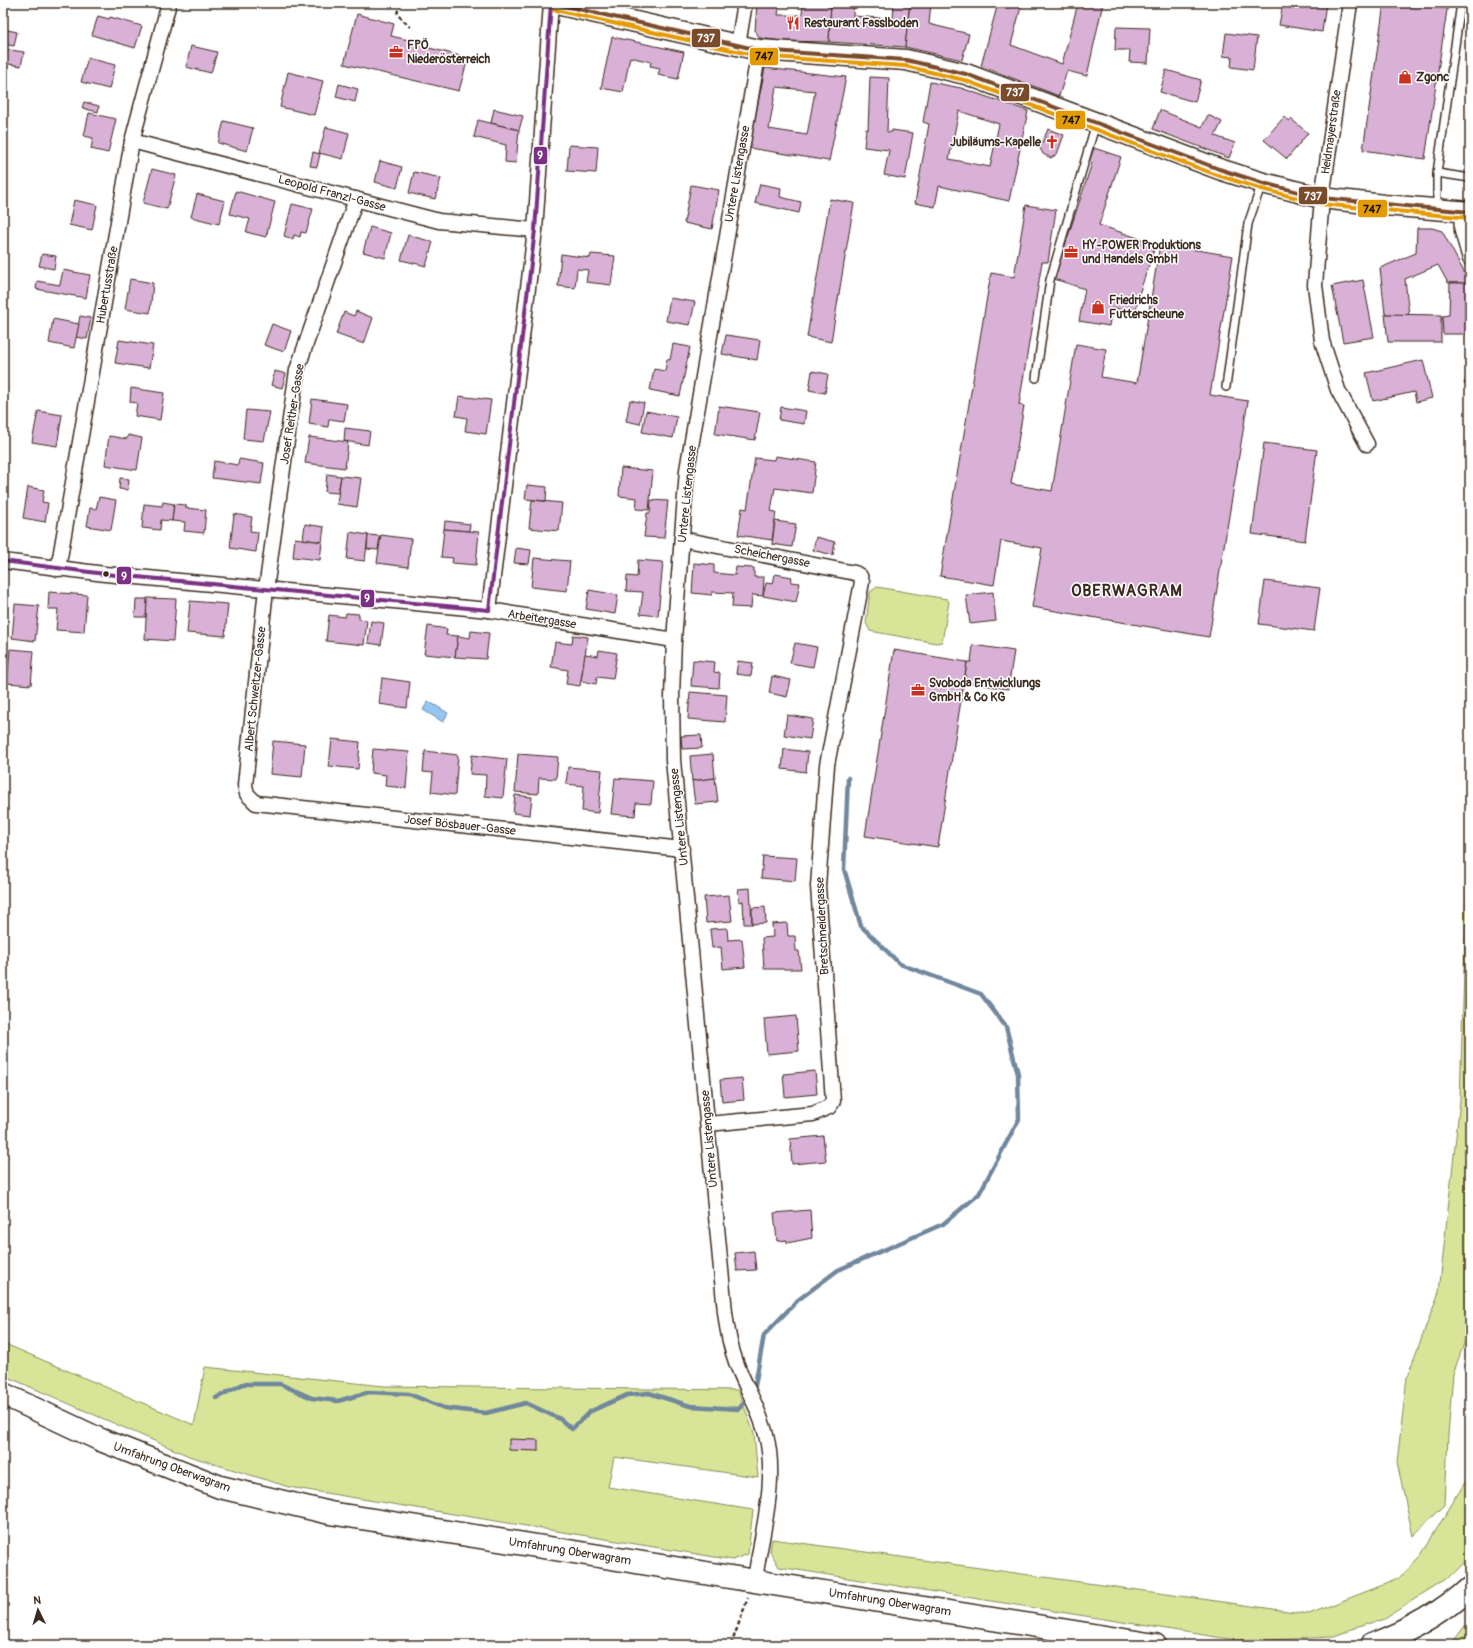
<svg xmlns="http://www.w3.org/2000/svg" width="1473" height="1648" viewBox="0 0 1473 1648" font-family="Pangolin,sans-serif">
	<rect width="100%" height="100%" fill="#fff"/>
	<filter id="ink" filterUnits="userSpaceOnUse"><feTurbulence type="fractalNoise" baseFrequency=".025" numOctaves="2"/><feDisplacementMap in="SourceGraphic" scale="8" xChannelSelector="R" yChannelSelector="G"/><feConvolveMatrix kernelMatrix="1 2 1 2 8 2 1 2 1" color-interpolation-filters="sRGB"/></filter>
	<g filter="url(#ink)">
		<g fill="#d8e598" stroke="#8a885b">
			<polygon points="877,587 947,599 949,602 942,642 936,643 870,631 866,623 870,592"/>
			<polygon points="1470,848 1470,1327 1453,1374 1448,1435 1445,1505 1413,1536 1397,1462 1407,1377 1439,1292 1460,1100 1467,870"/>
			<polygon points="3,1343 194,1425 205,1367 384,1386 738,1390 754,1433 758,1477 614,1457 608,1487 753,1510 748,1554 733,1560 289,1487 189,1456 3,1375"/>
			<polygon points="1470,1474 1470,1556 1446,1580 1384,1619 1331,1637 1272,1640 1235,1640 779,1567 770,1551 772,1539 1309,1614 1398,1579 1421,1555"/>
			<polygon points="1470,1619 1470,1645 1451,1644"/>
		</g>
		<polygon fill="#95c5f1" stroke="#71879d" points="428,701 448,713 443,722 423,710"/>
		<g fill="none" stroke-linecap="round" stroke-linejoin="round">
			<polyline stroke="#71879d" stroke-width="4.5" points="216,1398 243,1384 280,1384 312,1398 338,1401 369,1392 409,1394 444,1408 486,1413 526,1403 560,1419 572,1429 589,1412 627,1395 649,1393 690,1406 739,1409 754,1391 764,1335 798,1300 838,1270 943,1224 979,1194 1019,1119 1018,1074 1006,1027 981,994 900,964 861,926 844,869 848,778"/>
		</g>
		<g fill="#d9b0d6" stroke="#3b2a1e" fill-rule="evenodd">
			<polygon points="757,3 780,3 778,15 802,15 803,3 831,3 829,42 781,41 760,38 755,31"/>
			<polygon points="831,3 854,3 853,16 893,19 894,3 910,3 905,47 829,42"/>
			<polygon points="910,3 931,3 929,24 969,34 962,60 905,47"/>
			<polygon points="998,3 1022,3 1011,45 1062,64 1078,3 1103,3 1087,76 1067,71 1059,96 981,66"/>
			<polygon points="1283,3 1326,3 1322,32 1279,25"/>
			<polygon points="1384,3 1448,3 1425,159 1363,150"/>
			<polygon points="357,14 394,24 391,36 422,43 422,46 468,58 459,91 344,64"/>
			<polygon points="98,16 109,19 110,17 142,26 135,48 92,35"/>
			<polygon points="1116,27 1150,28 1148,63 1129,62 1130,50 1115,50"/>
			<polygon points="3,29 17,32 14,46 3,44"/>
			<polygon points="1226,33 1257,37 1253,70 1231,67 1232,57 1223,56"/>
			<polygon points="612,37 684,52 678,79 658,75 660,68 650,66 651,62 630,57 623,92 601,88"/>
			<polygon points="191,46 217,52 211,73 186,67"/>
			<polygon points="3,49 24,52 21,66 3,63"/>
			<polygon points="88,58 115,65 109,89 81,82"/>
			<path d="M765 68 846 77 829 161 749 148ZM776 87 815 91 807 135 769 129Z"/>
			<polygon points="1166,70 1201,80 1195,102 1160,92"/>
			<polygon points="288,72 323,81 314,115 280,107"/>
			<polygon points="870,77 889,78 887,132 892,132 892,130 913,133 905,179 884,175 889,150 864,147 866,129 868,130"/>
			<path d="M930 82 961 88 1028 111 1009 201 939 186 935 207 915 203 929 124 923 122ZM959 111 999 124 990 167 949 159Z"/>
			<polygon points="339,84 358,89 355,102 336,97"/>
			<polygon points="84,102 99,106 98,112 82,108"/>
			<polygon points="494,109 523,116 519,130 491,123"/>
			<polygon points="1160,110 1202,127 1208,115 1222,122 1215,136 1235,143 1229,158 1153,129"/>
			<polygon points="89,113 116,119 108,153 91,149 93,138 84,136"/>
			<polygon points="1284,117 1290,121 1291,119 1308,133 1287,159 1264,140"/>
			<polygon points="478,120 519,130 516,163 505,162 506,145 474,137"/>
			<polygon points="224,121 253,128 247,151 218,143"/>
			<polygon points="326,127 349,133 343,159 319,153"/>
			<polygon points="1048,129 1064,135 1057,154 1051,158 1043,154 1040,148"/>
			<polygon points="569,145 598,147 596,173 567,171"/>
			<polygon points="1094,148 1121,157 1099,225 1156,244 1138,297 1136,312 1112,308 1109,326 1079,321 1085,289 1054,279 1092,163 1089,162"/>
			<polygon points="313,152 320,154 317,167 310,166"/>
			<polygon points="380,161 402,167 397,188 375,182"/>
			<polygon points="152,169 176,175 167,209 143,203"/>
			<polygon points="414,172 441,178 435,199 409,193"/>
			<polygon points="760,184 781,188 780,197 801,202 799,213 755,203"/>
			<polygon points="691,185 719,190 712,229 684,223"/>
			<polygon points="236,191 275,202 266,237 246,232 250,219 230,214"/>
			<polygon points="197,194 225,201 219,224 191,217"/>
			<polygon points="830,199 854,203 831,342 807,337"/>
			<polygon points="74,200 97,205 92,230 69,225"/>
			<polygon points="292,204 313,209 306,233 301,232 300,237 294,235 293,239 284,236"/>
			<polygon points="1026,205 1056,210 1048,262 1042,262 1019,405 1024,406 1011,484 1052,491 1076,344 1106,349 1101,377 1137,383 1160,244 1233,256 1210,395 1248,401 1209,637 1032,607 1042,548 1001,541 994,585 940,576 991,273 1014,277"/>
			<polygon points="370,227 391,233 385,258 363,252"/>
			<polygon points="1417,228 1432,228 1442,231 1470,283 1448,283 1438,265 1405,279 1409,315 1385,314 1380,268 1416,253"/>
			<polygon points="408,235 433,242 426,266 401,260"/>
			<polygon points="42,254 56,256 54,269 39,266"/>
			<polygon points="561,254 590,258 591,254 615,256 611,285 586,282 588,270 577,269 575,288 558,286"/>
			<polygon points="63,270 90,275 86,298 36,289 37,281 60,285"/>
			<polygon points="130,279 153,283 150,313 125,309"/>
			<polygon points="1363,280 1374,337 1343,342 1332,286"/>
			<polygon points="1450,283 1470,283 1469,334 1443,334 1442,316 1449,315"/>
			<polygon points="670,298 695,302 690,325 666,321"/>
			<polygon points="356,311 373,318 364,344 336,334 344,312 354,316"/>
			<polygon points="1385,314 1441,315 1441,342 1388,342"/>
			<polygon points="80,316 91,318 87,339 76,337"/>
			<polygon points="53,319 79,324 74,348 49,343"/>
			<polygon points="272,324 291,331 284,352 264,345"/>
			<polygon points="726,335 760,340 757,360 722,354"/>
			<polygon points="119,340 153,345 149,368 115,363"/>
			<polygon points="673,344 690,347 680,396 650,390 654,369 665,371 667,359 670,360"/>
			<polygon points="1423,360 1432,398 1416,402 1414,392 1373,401 1366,373"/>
			<polygon points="1470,368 1470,386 1464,384"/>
			<polygon points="275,371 286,374 282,388 271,385"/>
			<polygon points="812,371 828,374 825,393 809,390"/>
			<polygon points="131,388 164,393 160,420 135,416 137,403 130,402"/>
			<polygon points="459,396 491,400 486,434 465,431 467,418 456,416"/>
			<polygon points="312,399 347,404 344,421 329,419 328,427 309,424"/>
			<polygon points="630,400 644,403 640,424 626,421"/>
			<polygon points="719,406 760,412 755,440 715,434"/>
			<polygon points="781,407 806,411 804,424 779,420"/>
			<polygon points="246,410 270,412 264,441 243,439"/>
			<polygon points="38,411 62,415 57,446 32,442"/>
			<polygon points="646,411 677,417 673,438 642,432"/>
			<polygon points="345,428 370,431 368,445 344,441"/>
			<polygon points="128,435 142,438 137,470 105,465 109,436 127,439"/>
			<polygon points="309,437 348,442 345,468 305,463"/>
			<polygon points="1264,443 1317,450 1305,541 1252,534"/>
			<polygon points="775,456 816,462 812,493 775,488 771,511 776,512 772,540 738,535 742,508 747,509 755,458 774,460"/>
			<polygon points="239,459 264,463 261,484 212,478 214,461 238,465"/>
			<polygon points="621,468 653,471 649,510 636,509 637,498 619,496"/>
			<polygon points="327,474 341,476 338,493 325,492"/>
			<polygon points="341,476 361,478 357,507 337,504"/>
			<polygon points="120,478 129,479 128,490 119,489"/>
			<polygon points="527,485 547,487 546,501 525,499"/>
			<polygon points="28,487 44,490 42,502 48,503 45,522 23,518"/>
			<polygon points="99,497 116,500 111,530 87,526 90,508 96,509"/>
			<polygon points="532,500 562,503 559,531 529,528"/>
			<polygon points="651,500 668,501 664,538 644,537 647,513 650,513"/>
			<polygon points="163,502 174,504 172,521 161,520 160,530 142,528 144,504 162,506"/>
			<polygon points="174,504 186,505 186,508 206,510 204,533 184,531 185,522 172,521"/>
			<polygon points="234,514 252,517 250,531 258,532 256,552 230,548"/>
			<polygon points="445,521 470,524 469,531 444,529"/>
			<polygon points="775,521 796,524 792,547 772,544"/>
			<polygon points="305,524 324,527 322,542 303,539"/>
			<polygon points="444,529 479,532 476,565 452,563 453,558 441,557"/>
			<polygon points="350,532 368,535 365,561 347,559"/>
			<polygon points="368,535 380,536 378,550 367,549"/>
			<polygon points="381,535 411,539 408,567 377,563"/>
			<polygon points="816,537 835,542 833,555 813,550"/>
			<polygon points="295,538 322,542 320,560 293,557"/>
			<polygon points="516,548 531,550 529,564 514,563"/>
			<polygon points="534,558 570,561 567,591 531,587"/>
			<polygon points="638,560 663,562 658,616 640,614 643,592 626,591 627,576 637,577"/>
			<polygon points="694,563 714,565 714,573 735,575 736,567 754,568 754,577 764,577 763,596 752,595 751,608 732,607 733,593 712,592 712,595 692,593"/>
			<polygon points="775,574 792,577 791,582 800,583 796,602 763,596 766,583 773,584"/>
			<polygon points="1265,581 1320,588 1314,631 1259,624"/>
			<polygon points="589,590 618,595 615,614 586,609"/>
			<polygon points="49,592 87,595 84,632 56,630 58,609 48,609"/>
			<polygon points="993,592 996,621 970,624 966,595"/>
			<polygon points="147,598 176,599 173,641 145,639"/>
			<polygon points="136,599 147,599 146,617 135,617"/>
			<polygon points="190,601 228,604 225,636 187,633"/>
			<polygon points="15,604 39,606 35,641 12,638"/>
			<polygon points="346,613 359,614 359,619 367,620 364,645 326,641 329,615 345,617"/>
			<polygon points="371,621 384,623 381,645 368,643"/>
			<polygon points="428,626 447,629 446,635 458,636 455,657 424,654"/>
			<polygon points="471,631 489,633 486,659 455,657 458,636 470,638"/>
			<polygon points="573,635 588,637 580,686 566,684 568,670 551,667 555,642 572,644"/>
			<polygon points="795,643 817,647 813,667 790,663"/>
			<polygon points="973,645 1014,651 1008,689 964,682 967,662 971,662"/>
			<polygon points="10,649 34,651 31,685 7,683"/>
			<polygon points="599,650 617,653 613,679 597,677 596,684 581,681 585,654 598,656"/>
			<polygon points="894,650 967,662 938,847 865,836"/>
			<polygon points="693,660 715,662 714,672 720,673 719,688 691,686"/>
			<polygon points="738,661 753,663 751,676 736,674"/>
			<polygon points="772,676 791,680 787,697 769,693"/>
			<polygon points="382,678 410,682 407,708 379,704"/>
			<polygon points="690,692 727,695 725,722 688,719"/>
			<polygon points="787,715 813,719 810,739 784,735"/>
			<polygon points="701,735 702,748 682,749 681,736"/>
			<polygon points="332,739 360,742 358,769 329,766"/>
			<polygon points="273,741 305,744 302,777 270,774"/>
			<polygon points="373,749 409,752 406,788 385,786 386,775 371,773"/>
			<polygon points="784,749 808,752 806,772 782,769"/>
			<polygon points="425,751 458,755 455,795 431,792 433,773 423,772"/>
			<polygon points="518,754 558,757 556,779 539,778 538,794 515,792"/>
			<polygon points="713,754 715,778 692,781 690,756"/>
			<polygon points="472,755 507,759 503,798 485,796 486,775 470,774"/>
			<polygon points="568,767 602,770 598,813 582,811 584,786 566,784"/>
			<polygon points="615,778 653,781 651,804 636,803 635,816 611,814"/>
			<polygon points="715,778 718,802 695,804 692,781"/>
			<polygon points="515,795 532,797 530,815 513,813"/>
			<polygon points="763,856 797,858 795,881 761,878"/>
			<polygon points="750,888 752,924 744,924 743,901 739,902 738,889"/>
			<polygon points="729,895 732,921 706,923 704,897"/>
			<polygon points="765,907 766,923 752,924 752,908"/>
			<polygon points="787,923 788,936 795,936 796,951 799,951 801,969 764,969 762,938 773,937 772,924"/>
			<polygon points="727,928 728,940 742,939 745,967 723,969 721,947 712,948 710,929"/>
			<polygon points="796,1016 799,1051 767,1054 764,1019"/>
			<polygon points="815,1071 817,1094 785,1097 783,1074"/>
			<polygon points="742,1078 744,1100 722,1102 720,1080"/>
			<polygon points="823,1136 826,1161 792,1164 790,1139"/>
			<polygon points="810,1210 812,1238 787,1243 787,1240 777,1241 774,1213"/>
			<polygon points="754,1251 756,1270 737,1271 735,1253"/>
			<polygon points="509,1439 538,1440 538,1451 509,1450"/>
		</g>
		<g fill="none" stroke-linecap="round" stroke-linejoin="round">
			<g stroke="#3b2a1e" stroke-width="10">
				<g id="service">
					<polyline points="1437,173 1470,178"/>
					<polyline points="1437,207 1437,173 1461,3"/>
					<polyline points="1036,378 1050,280 1096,123"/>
					<polyline points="1226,387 1248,224 1262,183"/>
				</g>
			</g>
			<g stroke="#3b2a1e" stroke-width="17">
				<g id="minor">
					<polyline points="1350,3 1322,198 1315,285 1322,341 1338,390 1367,444"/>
					<polyline points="738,45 745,3"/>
					<polyline points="132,141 439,221 535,230"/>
					<polyline points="356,199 297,370 266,589 245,785 247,794 256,803 682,849"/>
					<polyline points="1461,211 1462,231 1470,259"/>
					<polyline points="682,539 855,573 860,576 862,582 827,765 818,886 833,1101 829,1107 813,1114 708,1124"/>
					<polyline points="3,561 105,574 489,610 674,640"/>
					<polyline points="58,569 132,141 169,3"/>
					<polyline points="489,610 535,230 551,3"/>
					<path d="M755 1580C761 1534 778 1482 766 1435 760 1410 745 1387 736 1362 730 1346 727 1329 725 1312L673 760 672 697 674 640 687 470 759 50"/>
				</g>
			</g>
			<g stroke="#3b2a1e" stroke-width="23">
				<polyline id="secondary" points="552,3 759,50 906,60 966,74 1219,169 1263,183 1322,198 1384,205 1470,212"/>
			</g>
			<g stroke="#3b2a1e" stroke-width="25">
				<g id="primary">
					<polyline points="3,1394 101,1440 220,1487 330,1513 1155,1645"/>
					<path d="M1372 1645C1407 1632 1442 1613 1470 1587"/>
				</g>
			</g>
			<g stroke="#3b2a1e" stroke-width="2.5" stroke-dasharray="4 3" stroke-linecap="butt">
				<polyline points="400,3 397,14 410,27"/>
				<polyline points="731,1645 748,1598"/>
			</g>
			<use href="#service" stroke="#fff" stroke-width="7"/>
			<use href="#minor" stroke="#fff" stroke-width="14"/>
			<use href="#secondary" stroke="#fff" stroke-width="20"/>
			<use href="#primary" stroke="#fff" stroke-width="22"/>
			<g stroke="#fff" stroke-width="7">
				<polyline id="bus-1" points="552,3 759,50 906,60 966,74 1219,169 1263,183 1322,198 1470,212"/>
			</g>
			<g stroke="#fff" stroke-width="7">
				<polyline id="bus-2" points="551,9 758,56 905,66 964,80 1217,175 1262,189 1321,204 1470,218"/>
			</g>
			<g stroke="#fff" stroke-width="7">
				<g id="bus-3">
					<polyline points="3,561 105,574 489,610"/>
					<polyline points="489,610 535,230 551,3"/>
				</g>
			</g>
			<use href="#bus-1" stroke="#7a4b2a" stroke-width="4"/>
			<use href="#bus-2" stroke="#e49a03" stroke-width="4"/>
			<use href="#bus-3" stroke="#793182" stroke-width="4"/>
		</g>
	</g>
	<defs>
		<g id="restaurant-bare" transform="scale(1.08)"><path d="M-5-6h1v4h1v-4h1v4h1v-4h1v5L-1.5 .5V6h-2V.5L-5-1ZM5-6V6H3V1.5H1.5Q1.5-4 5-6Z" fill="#c8321e" stroke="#fff" stroke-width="2.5" paint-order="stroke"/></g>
		<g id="office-bare" transform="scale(1.08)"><path d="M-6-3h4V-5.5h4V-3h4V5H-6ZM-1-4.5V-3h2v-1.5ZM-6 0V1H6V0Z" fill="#c8321e" stroke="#fff" stroke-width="2.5" paint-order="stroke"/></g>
		<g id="shop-bare" transform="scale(1.08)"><path d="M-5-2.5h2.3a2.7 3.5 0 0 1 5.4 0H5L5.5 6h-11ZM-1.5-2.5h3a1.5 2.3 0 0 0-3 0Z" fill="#c8321e" stroke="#fff" stroke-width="2.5" paint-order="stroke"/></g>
		<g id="church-bare" transform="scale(1.08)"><path d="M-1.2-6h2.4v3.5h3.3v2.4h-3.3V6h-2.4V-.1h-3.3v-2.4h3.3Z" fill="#c8321e" stroke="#fff" stroke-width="2.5" paint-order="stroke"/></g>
	</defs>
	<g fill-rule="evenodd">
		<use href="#restaurant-bare" x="793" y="23"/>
		<use href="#office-bare" x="396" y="52"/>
		<use href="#shop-bare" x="1405" y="77"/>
		<use href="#church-bare" x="1052" y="142"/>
		<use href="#office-bare" x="1071" y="252"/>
		<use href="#shop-bare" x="1098" y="307"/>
		<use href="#office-bare" x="918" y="690"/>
	</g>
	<circle fill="#3b2a1e" stroke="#fff" stroke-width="1.5" cx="106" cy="574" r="3.5"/>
	<g text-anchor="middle" stroke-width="3" stroke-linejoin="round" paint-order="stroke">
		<g font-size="12" font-weight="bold" fill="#3b2a1e" stroke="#fff" text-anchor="start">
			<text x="804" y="27">Restaurant Fasslboden</text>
			<text x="407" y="49">FPÖ<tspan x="407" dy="14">Niederösterreich</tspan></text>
			<text x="1416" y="81">Zgonc</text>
			<text x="1041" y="146" text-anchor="end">Jubiläums-Kapelle</text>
			<text x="1082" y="249">HY-POWER Produktions<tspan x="1082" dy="14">und Handels GmbH</tspan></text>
			<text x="1109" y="304">Friedrichs<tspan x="1109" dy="14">Futterscheune</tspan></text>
			<text x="929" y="687">Svoboda Entwicklungs<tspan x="929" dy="14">GmbH &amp; Co KG</tspan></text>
		</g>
		<g font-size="12" fill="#3b2a1e" stroke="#fff">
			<text transform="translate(1331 132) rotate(-82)" y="4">Heidmayerstraße</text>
			<text transform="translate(737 174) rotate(-80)" y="4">Untere Listengasse</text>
			<text transform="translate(332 193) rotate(15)" y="4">Leopold Franzl-Gasse</text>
			<text transform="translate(107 285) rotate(-80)" y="4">Hubertusstraße</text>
			<text transform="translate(292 414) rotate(-81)" y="4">Josef Reither-Gasse</text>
			<text transform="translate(687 494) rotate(-84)" y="4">Untere Listengasse</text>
			<text transform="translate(772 556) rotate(11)" y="4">Scheichergasse</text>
			<text transform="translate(542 619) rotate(9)" y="4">Arbeitergasse</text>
			<text transform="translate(255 689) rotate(-84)" y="4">Albert Schweitzer-Gasse</text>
			<text transform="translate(679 817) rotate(-96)" y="4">Untere Listengasse</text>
			<text transform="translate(460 825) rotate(6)" y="4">Josef Bösbauer-Gasse</text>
			<text transform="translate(822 926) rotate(-93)" y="4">Bretschneidergasse</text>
			<text transform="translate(709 1139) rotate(-95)" y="4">Untere Listengasse</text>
			<text transform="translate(172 1467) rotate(20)" y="4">Umfahrung Oberwagram</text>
			<text transform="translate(570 1551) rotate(9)" y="4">Umfahrung Oberwagram</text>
			<text transform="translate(890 1602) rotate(9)" y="4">Umfahrung Oberwagram</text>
		</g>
		<g font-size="16" font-weight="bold" letter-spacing="1" fill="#3b2a1e" stroke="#fff">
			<text x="1127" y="596">OBERWAGRAM</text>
		</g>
	</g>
	<g stroke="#fff" stroke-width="1.5">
		<rect x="691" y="28" width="30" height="20" rx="4" fill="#7a4b2a"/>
		<rect x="749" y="47" width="30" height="19" rx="4" fill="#e49a03"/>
		<rect x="1000" y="83" width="30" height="19" rx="4" fill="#7a4b2a"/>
		<rect x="1055" y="110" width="31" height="20" rx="4" fill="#e49a03"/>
		<rect x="533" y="146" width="15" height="19" rx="4" fill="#793182"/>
		<rect x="1298" y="186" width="30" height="19" rx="4" fill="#7a4b2a"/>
		<rect x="1357" y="199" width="31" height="19" rx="4" fill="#e49a03"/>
		<rect x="116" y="566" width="16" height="19" rx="4" fill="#793182"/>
		<rect x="360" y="589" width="15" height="19" rx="4" fill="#793182"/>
	</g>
	<g font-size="11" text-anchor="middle" font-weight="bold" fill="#fff">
		<text x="706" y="42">737</text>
		<text x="1015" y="96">737</text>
		<text x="540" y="159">9</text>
		<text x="1313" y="200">737</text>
		<text x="124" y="580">9</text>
		<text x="367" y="602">9</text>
	</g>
	<g font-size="11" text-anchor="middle" font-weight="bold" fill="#111">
		<text x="764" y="60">747</text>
		<text x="1071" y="124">747</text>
		<text x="1372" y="213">747</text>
	</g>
	<rect width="1473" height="1648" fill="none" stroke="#fff" stroke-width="16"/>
	<rect x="8" y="8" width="1457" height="1632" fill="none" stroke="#3b2a1e" stroke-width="1.5" filter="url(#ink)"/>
	<g transform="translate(38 1610) rotate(355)" stroke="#ffffff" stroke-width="3" paint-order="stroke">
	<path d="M0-3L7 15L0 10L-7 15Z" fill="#3b2a1e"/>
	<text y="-6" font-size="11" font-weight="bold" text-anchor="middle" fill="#3b2a1e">N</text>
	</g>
</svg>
